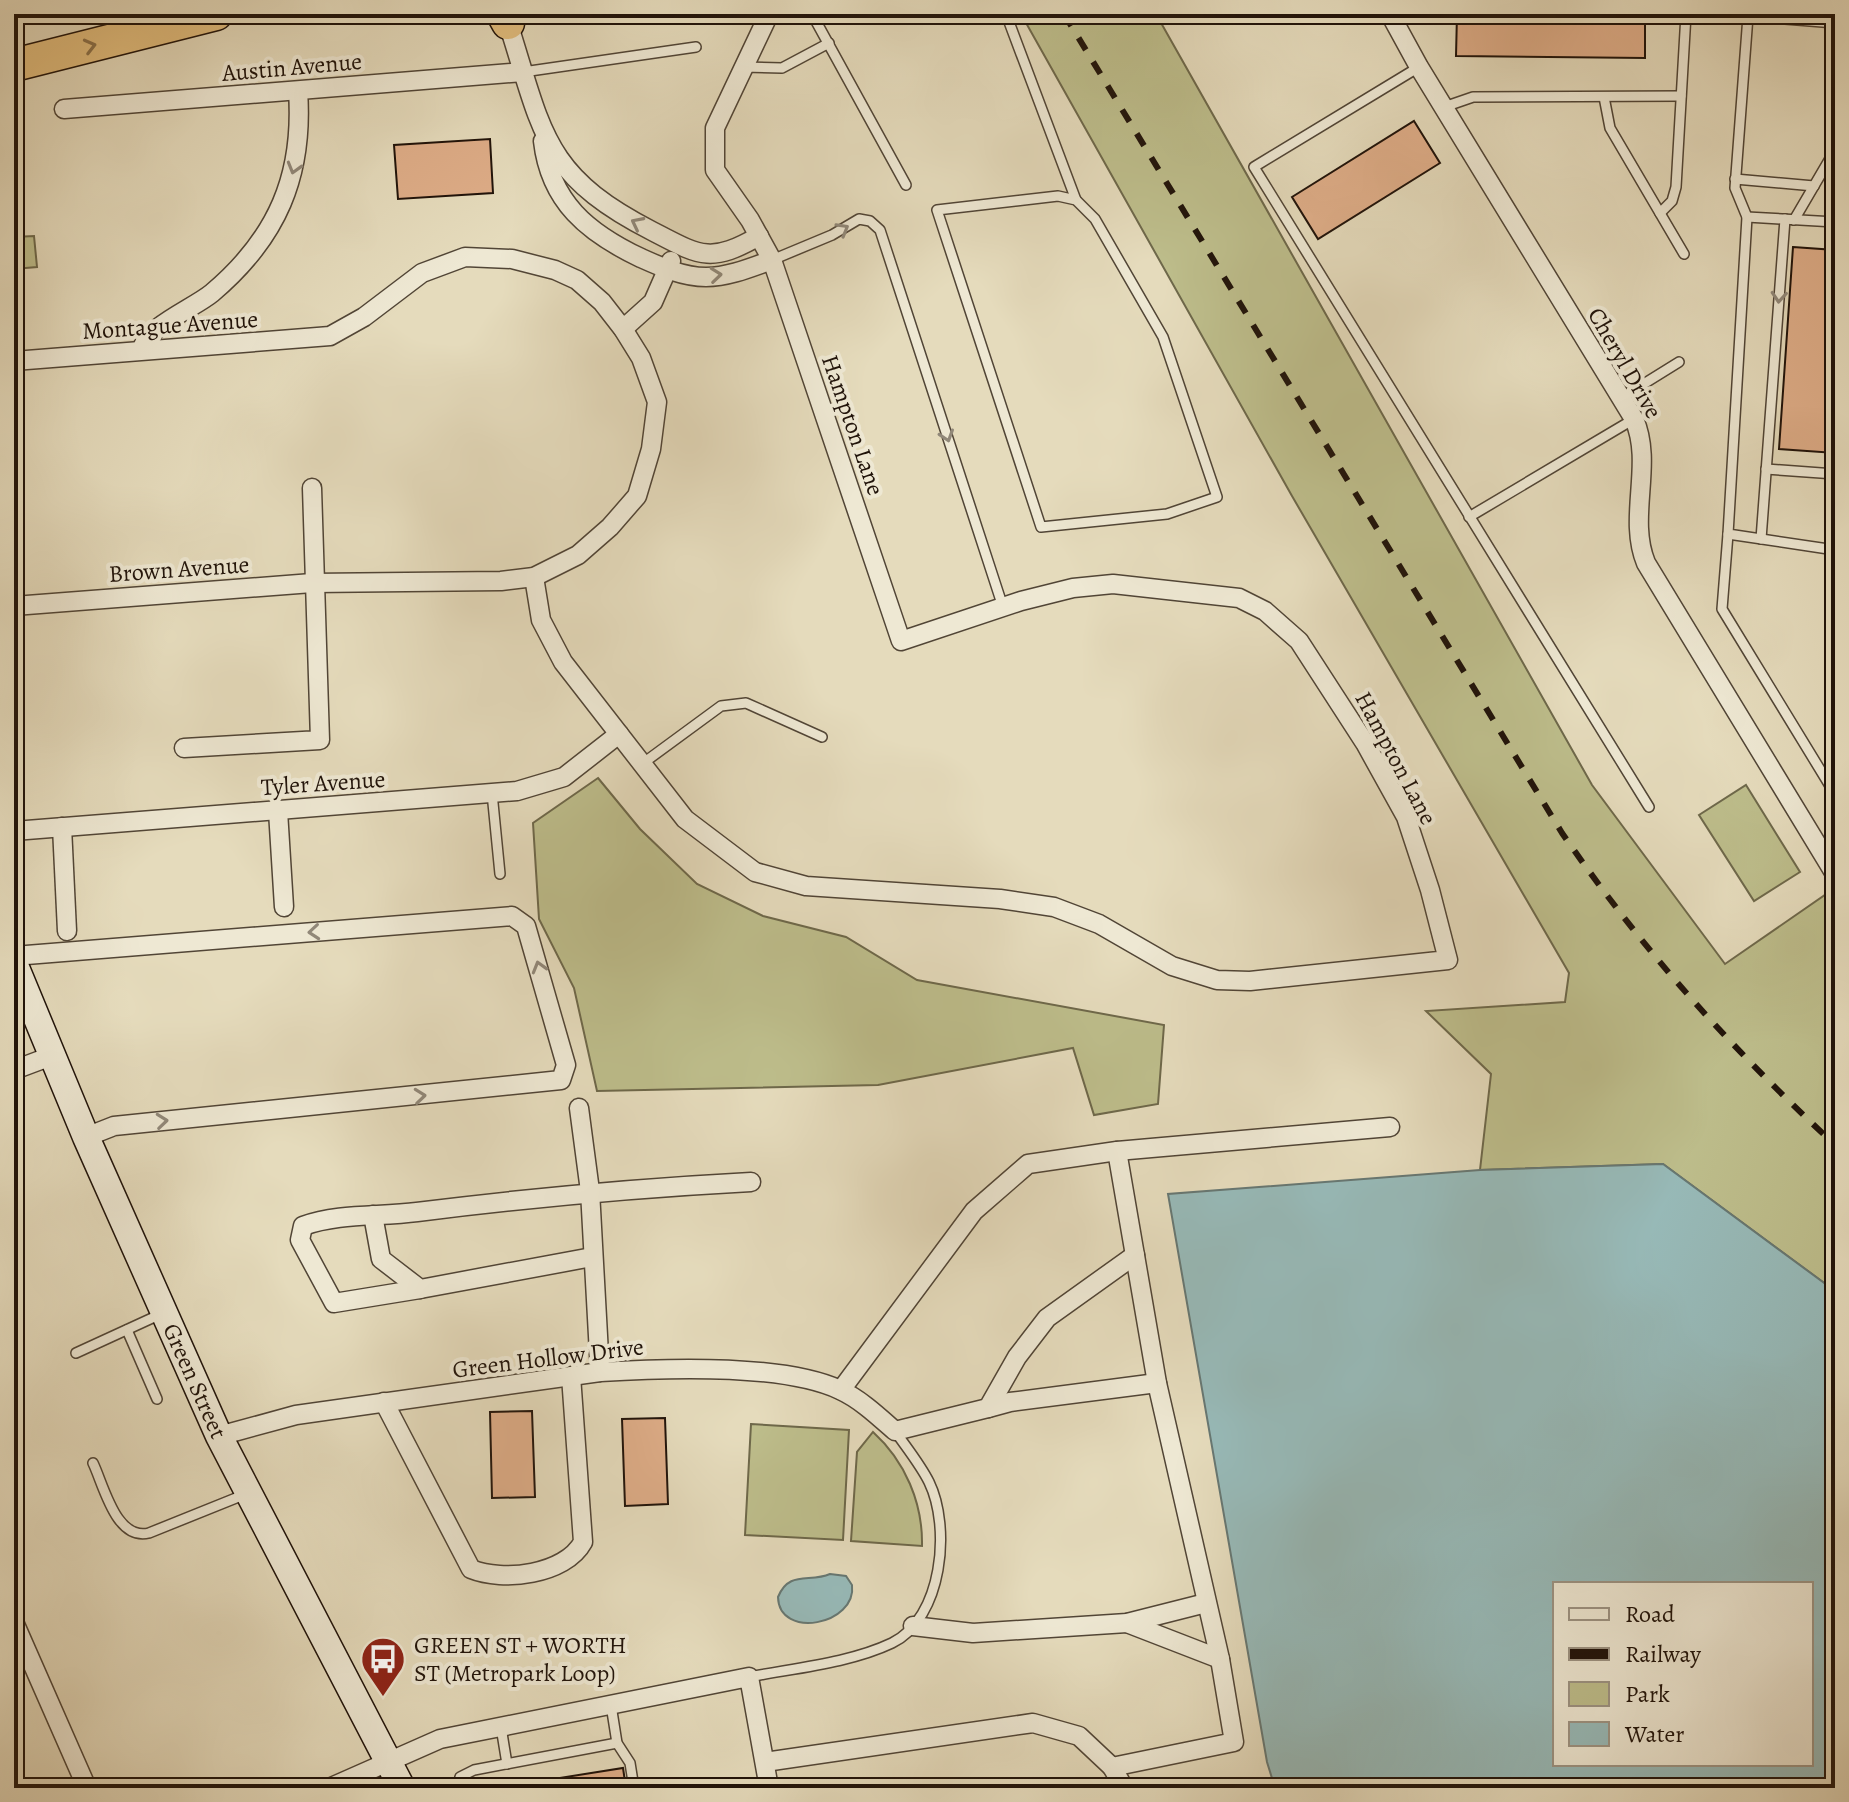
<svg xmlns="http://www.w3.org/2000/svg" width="1849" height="1802" viewBox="0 0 1849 1802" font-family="Alegreya,serif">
	<rect width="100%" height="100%" fill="#e5dbbc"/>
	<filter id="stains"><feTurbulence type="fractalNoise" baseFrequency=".0025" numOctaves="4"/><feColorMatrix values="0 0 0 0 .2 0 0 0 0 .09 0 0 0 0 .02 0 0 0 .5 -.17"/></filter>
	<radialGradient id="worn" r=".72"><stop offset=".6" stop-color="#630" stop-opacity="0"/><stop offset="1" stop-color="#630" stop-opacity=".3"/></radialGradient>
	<g fill="#bdbd8b" stroke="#6e684a" stroke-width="2">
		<polygon points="1021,14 1156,14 1592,785 1725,964 1835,888 1835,1291 1663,1164 1480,1170 1491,1074 1426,1011 1565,1002 1569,973 1292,496"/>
		<polygon points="34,236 37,267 14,269 14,237"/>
		<polygon points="598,778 640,829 697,884 763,916 846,937 917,980 1164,1025 1158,1104 1094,1115 1073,1048 878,1085 597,1091 574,988 539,919 533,823"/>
		<polygon points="1746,785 1800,872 1754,901 1699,815"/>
		<polygon points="751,1424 849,1430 843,1540 745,1535"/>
		<path d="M873 1432C905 1461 923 1503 922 1546L851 1541 857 1452Z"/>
	</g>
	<g fill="#97b9b7" stroke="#677772" stroke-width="2" fill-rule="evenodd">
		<path d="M1663 1164 1835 1291V1788H1275L1267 1762 1168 1194 1480 1170ZM1555 1584H1811V1764H1555Z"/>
		<path d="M830 1574 846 1576 852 1585C857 1625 779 1640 778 1597 789 1570 809 1583 830 1574Z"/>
	</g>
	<g fill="#dead88" stroke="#20130a" stroke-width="2">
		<polygon points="1457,14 1645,14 1645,58 1456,56"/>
		<polygon points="1414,121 1440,163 1318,239 1292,197"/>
		<polygon points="490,139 493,193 398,199 394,145"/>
		<polygon points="1793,247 1835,250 1835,453 1779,449"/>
		<polygon points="532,1411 535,1497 492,1498 490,1412"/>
		<polygon points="665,1418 668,1504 625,1506 622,1419"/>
		<polygon points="623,1768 626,1788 554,1788 553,1779"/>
	</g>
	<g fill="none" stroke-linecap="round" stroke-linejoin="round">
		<g stroke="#514536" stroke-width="12">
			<g id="lane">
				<polyline points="812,14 906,185"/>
				<polyline points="1006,14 1076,200"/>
				<polyline points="1835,23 1748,16 1735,188 1747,217 1728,534 1835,550"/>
				<polyline points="743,67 782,68 829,43"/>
				<polyline points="1419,67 1254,167 1649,807"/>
				<polyline points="523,72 696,47"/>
				<polyline points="1604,97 1610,128 1684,254"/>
				<polyline points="1444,107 1473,97 1681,96"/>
				<polyline points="1735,179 1814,186"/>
				<polygon points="1058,196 1076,200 1095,219 1163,337 1217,497 1167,514 1041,527 937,210"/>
				<polyline points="1660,213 1672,201 1676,187 1686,14"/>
				<polyline points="1747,217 1835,222"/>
				<polyline points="1794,220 1835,150"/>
				<polyline points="772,260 832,235 859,219 870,221 880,230 1003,607"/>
				<polyline points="1621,398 1679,362"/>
				<polyline points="1766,469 1835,474"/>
				<polyline points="1469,517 1634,419"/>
				<polyline points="1728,534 1722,609 1835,794"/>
				<polyline points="1761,539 1785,219"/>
				<polyline points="642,764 721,706 746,703 822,737"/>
				<polyline points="492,793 500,874"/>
				<polyline points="127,1330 157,1399"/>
				<polyline points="76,1353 161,1314"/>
				<path d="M93 1463C104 1486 116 1541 149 1533L246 1494"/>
				<path d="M749 1677C795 1668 850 1663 892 1643 943 1618 951 1527 929 1482 920 1464 906 1447 895 1431"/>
				<polyline points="611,1705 617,1743 630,1763 634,1788"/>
				<polyline points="501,1727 507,1764"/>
				<polyline points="458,1788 460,1777 474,1770 617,1743"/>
			</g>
		</g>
		<g stroke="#514536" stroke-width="21">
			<g id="street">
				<path d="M1390 14 1419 67 1634 419C1654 464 1627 517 1646 563L1835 874"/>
				<path d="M508 23C543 133 543 175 652 231 700 256 710 264 759 236"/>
				<polyline points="64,109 523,72"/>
				<path d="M543 141C550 202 588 233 641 258 661 267 683 277 706 277 728 277 750 268 772 260"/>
				<polyline points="623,329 653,302 671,261"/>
				<path d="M142 350C144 328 194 308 212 293 277 238 304 176 298 91"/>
				<polyline points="14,361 330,336 364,317 422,273 465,257 512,259 555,270 577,280 602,302 623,329 641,358 657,402 651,449 637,496 610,527 578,555 534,577 501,581 312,583 14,606"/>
				<polyline points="534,577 541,620 563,662 685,819 755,872 806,886 1000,899 1054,907 1099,924 1172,966 1217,980 1250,981 1448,960 1430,890 1406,817 1365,743 1299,641 1265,611 1239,598 1113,584 1073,588 1021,601 901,641 772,260 750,220 715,170 715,128 769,14"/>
				<polyline points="184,748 320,740 312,488"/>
				<polyline points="278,811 284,907"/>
				<polyline points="62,827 67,931"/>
				<polyline points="14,831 517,791 564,777 619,734"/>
				<polyline points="14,956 512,916 526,926 566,1065 561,1080 114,1126 86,1137"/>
				<polyline points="14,1070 54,1055"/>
				<polyline points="579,1108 590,1191 600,1372"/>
				<polyline points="373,1215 381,1259 420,1289 592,1257"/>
				<path d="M420 1289 334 1303 300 1240 303 1226C339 1213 379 1217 417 1212 528 1198 639 1188 751 1182"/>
				<polyline points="841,1390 974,1211 1028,1164 1117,1151 1390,1127"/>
				<path d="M384 1402 471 1569C503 1582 565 1575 583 1542L571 1376"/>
				<polyline points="988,1408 1010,1402 1157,1383"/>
				<path d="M219 1436 296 1415 600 1372C664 1368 782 1363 840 1390 860 1399 878 1416 895 1431L988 1408 1017 1357 1047 1318 1135 1255"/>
				<polyline points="14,1622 87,1788"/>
				<polyline points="1127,1623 1220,1659"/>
				<polyline points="913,1626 973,1633 1127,1623 1206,1603"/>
				<polyline points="765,1762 1033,1723 1079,1736 1112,1767 1234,1742 1220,1659 1157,1383 1117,1151"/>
				<polyline points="1112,1767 1124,1788"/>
				<polyline points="329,1788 440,1739 749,1677 769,1788"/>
			</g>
		</g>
		<g stroke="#20130a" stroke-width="29">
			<polyline id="secondary" points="14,963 86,1137 219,1436 402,1788"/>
		</g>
		<g stroke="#20130a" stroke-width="35">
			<g id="highway">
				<polyline points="503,14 508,23"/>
				<polyline points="14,65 216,14"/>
			</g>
		</g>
		<use href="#lane" stroke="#eee8d3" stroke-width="9"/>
		<use href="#street" stroke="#eee8d3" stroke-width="18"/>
		<use href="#secondary" stroke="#eee8d3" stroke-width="26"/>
		<use href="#highway" stroke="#e2be7e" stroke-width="32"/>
		<path stroke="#20130a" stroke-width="6" stroke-dasharray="14 14" stroke-linecap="butt" d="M1064 14 1562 833C1645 953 1728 1045 1835 1145"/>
	</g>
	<defs><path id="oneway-chevron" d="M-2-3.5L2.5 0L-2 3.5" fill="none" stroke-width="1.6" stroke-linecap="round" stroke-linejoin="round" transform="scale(2)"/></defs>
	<use stroke="#8b714a" href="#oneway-chevron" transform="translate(90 46) rotate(-14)"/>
	<g stroke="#918879">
		<use href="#oneway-chevron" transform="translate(294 168) rotate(106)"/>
		<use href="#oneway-chevron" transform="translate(637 223) rotate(-153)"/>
		<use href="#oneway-chevron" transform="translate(843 229) rotate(-30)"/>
		<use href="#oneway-chevron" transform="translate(716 275) rotate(-6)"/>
		<use href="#oneway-chevron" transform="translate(1779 297) rotate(94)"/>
		<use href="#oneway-chevron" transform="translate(947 436) rotate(72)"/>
		<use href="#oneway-chevron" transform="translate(314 932) rotate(175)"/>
		<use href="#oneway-chevron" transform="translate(539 967) rotate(-106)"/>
		<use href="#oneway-chevron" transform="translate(420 1096) rotate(-6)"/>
		<use href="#oneway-chevron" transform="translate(162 1121) rotate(-6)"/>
	</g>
	<defs>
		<g id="bus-pin" transform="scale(2.3)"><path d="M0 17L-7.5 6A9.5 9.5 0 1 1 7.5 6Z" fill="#8f2418" stroke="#eee8d3"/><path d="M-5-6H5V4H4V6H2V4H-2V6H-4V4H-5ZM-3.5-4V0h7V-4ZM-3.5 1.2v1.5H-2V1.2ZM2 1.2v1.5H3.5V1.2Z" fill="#fff"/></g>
	</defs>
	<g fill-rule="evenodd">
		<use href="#bus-pin" x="383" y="1659"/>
	</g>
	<g text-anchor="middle" stroke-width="8" stroke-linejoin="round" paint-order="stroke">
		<g font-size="24" fill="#20130a" stroke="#eee8d3">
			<text transform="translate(292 67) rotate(-5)" y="8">Austin Avenue</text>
			<text transform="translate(170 325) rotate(-4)" y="8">Montague Avenue</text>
			<text transform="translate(1625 363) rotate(60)" y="8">Cheryl Drive</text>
			<text transform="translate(853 425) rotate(71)" y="8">Hampton Lane</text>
			<text transform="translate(179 569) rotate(-4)" y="8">Brown Avenue</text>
			<text transform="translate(1396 758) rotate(62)" y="8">Hampton Lane</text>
			<text transform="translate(323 783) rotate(-4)" y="8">Tyler Avenue</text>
			<text transform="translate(548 1358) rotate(-7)" y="8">Green Hollow Drive</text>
			<text transform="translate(195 1381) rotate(66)" y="8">Green Street</text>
		</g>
		<g font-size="24" fill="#20130a" stroke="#eee8d3" text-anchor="start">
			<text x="414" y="1653">GREEN ST + WORTH<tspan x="414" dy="28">ST (Metropark Loop)</tspan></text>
		</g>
	</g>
	<rect width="1849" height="1802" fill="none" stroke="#e5dbbc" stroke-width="48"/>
	<rect x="16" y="16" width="1817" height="1770" fill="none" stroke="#20130a" stroke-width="4"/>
	<rect x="24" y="24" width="1801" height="1754" fill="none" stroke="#20130a" stroke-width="2"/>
	<rect x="1553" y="1582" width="260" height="184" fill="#eee8d3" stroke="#9c9383" stroke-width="2"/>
	<rect x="1569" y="1608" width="40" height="12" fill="#eee8d3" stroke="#9c9383" stroke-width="2"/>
	<text x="1625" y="1622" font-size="24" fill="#20130a">Road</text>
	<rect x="1569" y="1648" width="40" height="12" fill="#20130a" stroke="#9c9383" stroke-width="2"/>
	<text x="1625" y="1662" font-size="24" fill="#20130a">Railway</text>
	<rect x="1569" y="1682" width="40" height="24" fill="#bdbd8b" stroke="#9c9383" stroke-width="2"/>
	<text x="1625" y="1702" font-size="24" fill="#20130a">Park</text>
	<rect x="1569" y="1722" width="40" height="24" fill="#97b9b7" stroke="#9c9383" stroke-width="2"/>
	<text x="1625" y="1742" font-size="24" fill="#20130a">Water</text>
	<rect width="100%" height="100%" filter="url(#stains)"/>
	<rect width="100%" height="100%" fill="url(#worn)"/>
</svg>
